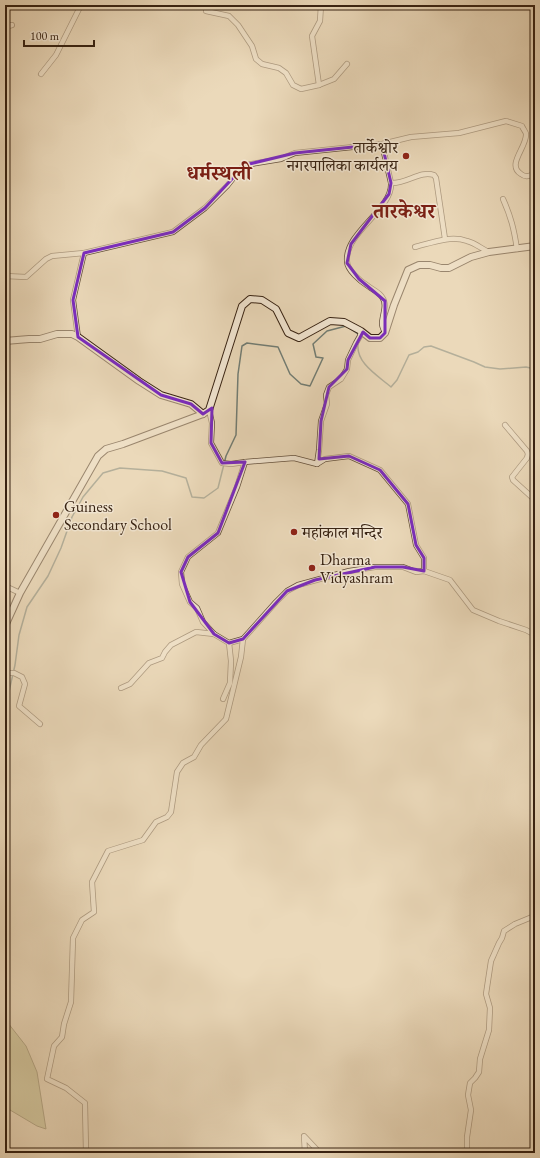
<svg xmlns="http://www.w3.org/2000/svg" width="540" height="1158" viewBox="0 0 540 1158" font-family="'EB Garamond','Noto Serif Devanagari',serif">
	<rect width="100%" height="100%" fill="#ebd9ba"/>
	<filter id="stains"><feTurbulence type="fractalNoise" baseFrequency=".005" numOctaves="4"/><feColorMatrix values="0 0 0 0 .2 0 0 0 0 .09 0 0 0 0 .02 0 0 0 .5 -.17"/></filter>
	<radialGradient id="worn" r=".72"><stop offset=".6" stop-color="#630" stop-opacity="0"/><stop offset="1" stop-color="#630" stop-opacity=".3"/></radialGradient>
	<polygon fill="#bebd8b" stroke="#7a704e" points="5,1022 8,1023 26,1046 37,1072 46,1129 37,1126 5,1107"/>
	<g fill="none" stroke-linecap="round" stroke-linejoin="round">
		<g stroke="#727d74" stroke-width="1.5">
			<path d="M358 344C356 363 377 375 391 387L397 380 409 355 418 352 424 347 431 346 474 362 485 367 500 369 526 367 535 369"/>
			<polyline points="5,709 15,665 19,635 27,607 48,576 61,548 72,517 83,497 103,473 120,468 162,471 186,478 192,497 204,498 218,488 226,456 236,435 238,374 242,346 247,343 278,347 290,374 301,384 310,386 323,358 316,357 313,344 327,331 346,326 358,334 358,336"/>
		</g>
		<g stroke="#64503c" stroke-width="6">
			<g id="street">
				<polyline points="206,11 229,16 238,25 252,46 256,59 262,64 279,68 286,73 293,85 301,89 319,85 334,79 347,64"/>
				<polyline points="5,27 12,25"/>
				<polyline points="41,74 56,55 81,5"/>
				<polyline points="319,85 312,36 320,21 321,5"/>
				<path d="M382 144 391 183C407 184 420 170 434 175L436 178 445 239"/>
				<path d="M503 199C511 217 514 229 517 249"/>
				<path d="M415 247C431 243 450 235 467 241 475 243 482 249 489 252"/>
				<polyline points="5,276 26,277 46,259 52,256 84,253"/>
				<path d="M385 333C384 330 382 327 382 324 382 315 388 305 382 297 379 292 373 290 368 286 360 281 347 270 347 261 345 232 393 209 391 183"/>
				<path d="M78 337 73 300 84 253 173 232 205 208 227 186 242 167 245 165 281 159 295 153 382 144 411 137 459 133 506 121 522 126C523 129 526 132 526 134 527 147 506 165 521 174 526 178 530 176 535 173"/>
				<polyline points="209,410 212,423 211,443 222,463 231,464 245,462 294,458 317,464 325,459 349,456 380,470 408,504 416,545 424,558 424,571"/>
				<polyline points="505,425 527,451 528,454 527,458 512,477 513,480 535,500"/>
				<polyline points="317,464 319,450 321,421 327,404 326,395 329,387 341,379 347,369 348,360 356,343 360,336 361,331"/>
				<polyline points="5,586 20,593"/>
				<polyline points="214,634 203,622 197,608 190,602 182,584 181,572 188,557 218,533 237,487 245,462"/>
				<polyline points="5,673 14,673 22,677 25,684 19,706 40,724"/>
				<polyline points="121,688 130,684 149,663 162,658 165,652 171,645 196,632 214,634 229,643 243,639 276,602 287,591 298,585 349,571 375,567 403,567 416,572 424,571 450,580 473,610 499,621 526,630 535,635"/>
				<polyline points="223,699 230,683 231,661 229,643"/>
				<polyline points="86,1153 85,1103 66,1088 47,1079 54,1046 62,1037 64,1024 71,1002 73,938 82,920 94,912 92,882 108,851 143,840 156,822 167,817 171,812 177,772 183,763 194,757 201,745 226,719 241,657 243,639"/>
				<polyline points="305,1153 304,1136 320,1153"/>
				<polyline points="463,1153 467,1149 467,1137 471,1110 468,1095 470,1083 475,1078 479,1072 480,1059 489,1030 490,1008 486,994 491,961 499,943 502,938 504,931 515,924 532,917 535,917"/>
			</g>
		</g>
		<g stroke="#372212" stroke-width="8">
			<g id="secondary">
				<polyline points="5,341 29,339 40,339 57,334 72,334 78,337 139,381 161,395 191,404 203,414"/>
				<polyline points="5,626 20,593 98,456 106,449 123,444 203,414 209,410 242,306 250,299 262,300 276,309 288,333 299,338 330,321 344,322 361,331 370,338 380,338 385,333 394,305 408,270 419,265 430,265 441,268 449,268 471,257 489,252 535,246"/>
			</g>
		</g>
		<use href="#street" stroke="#f2e6d2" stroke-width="4.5"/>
		<use href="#secondary" stroke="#f2e6d2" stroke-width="6"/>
	</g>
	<path d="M0 0H540V1158H0ZM382 144 391 183 389 194 351 244 347 263 359 279 385 301V333L380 338H370L363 332 348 360 347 369 329 387 321 421 319 459 349 456 380 470 408 504 416 545 424 558V571L403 567H375L315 580 287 591 243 639 229 643 214 634 190 602 181 572 188 557 218 533 245 462 222 463 211 443 212 408 203 414 191 404 161 395 78 337 73 300 84 253 173 232 205 208 245 165 295 153Z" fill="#ebd9ba" fill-opacity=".55" fill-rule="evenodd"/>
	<path fill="none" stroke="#7b2cbf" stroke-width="3" stroke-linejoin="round" d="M382 144 391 183 389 194 351 244 347 263 359 279 385 301V333L380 338H370L363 332 348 360 347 369 329 387 321 421 319 459 349 456 380 470 408 504 416 545 424 558V571L403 567H375L315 580 287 591 243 639 229 643 214 634 190 602 181 572 188 557 218 533 245 462 222 463 211 443 212 408 203 414 191 404 161 395 78 337 73 300 84 253 173 232 205 208 245 165 295 153Z"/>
	<g fill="#8f2418" stroke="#f2e6d2" stroke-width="1.5">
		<circle cx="406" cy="156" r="4"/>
		<circle cx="56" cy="515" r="4"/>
		<circle cx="294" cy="532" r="4"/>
		<circle cx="312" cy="568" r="4"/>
	</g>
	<g text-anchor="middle" stroke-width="3" stroke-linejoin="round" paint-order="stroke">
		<g font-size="16" fill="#372212" stroke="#f2e6d2" text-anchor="start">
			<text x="398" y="153" text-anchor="end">तार्केश्वोर<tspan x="398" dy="18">नगरपालिका कार्यलय</tspan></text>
			<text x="64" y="512">Guiness<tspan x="64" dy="18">Secondary School</tspan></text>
			<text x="302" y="538">महांकाल मन्दिर</text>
			<text x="320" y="565">Dharma<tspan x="320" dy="18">Vidyashram</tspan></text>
		</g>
		<g font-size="20" font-weight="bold" fill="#7a1f14" stroke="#f2e6d2">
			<text x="219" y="180">धर्मस्थली</text>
			<text x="404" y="218">तारकेश्वर</text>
		</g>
	</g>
	<rect width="540" height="1158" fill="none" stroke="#ebd9ba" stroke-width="20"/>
	<rect x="6" y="6" width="528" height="1146" fill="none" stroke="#372212" stroke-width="2"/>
	<rect x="10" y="10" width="520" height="1138" fill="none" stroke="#372212"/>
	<path d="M24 40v6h70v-6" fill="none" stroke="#372212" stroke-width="2"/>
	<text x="30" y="40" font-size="12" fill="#372212" stroke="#f2e6d2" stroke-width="3" paint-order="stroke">100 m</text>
	<rect width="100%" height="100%" filter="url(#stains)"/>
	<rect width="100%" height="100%" fill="url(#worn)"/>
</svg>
